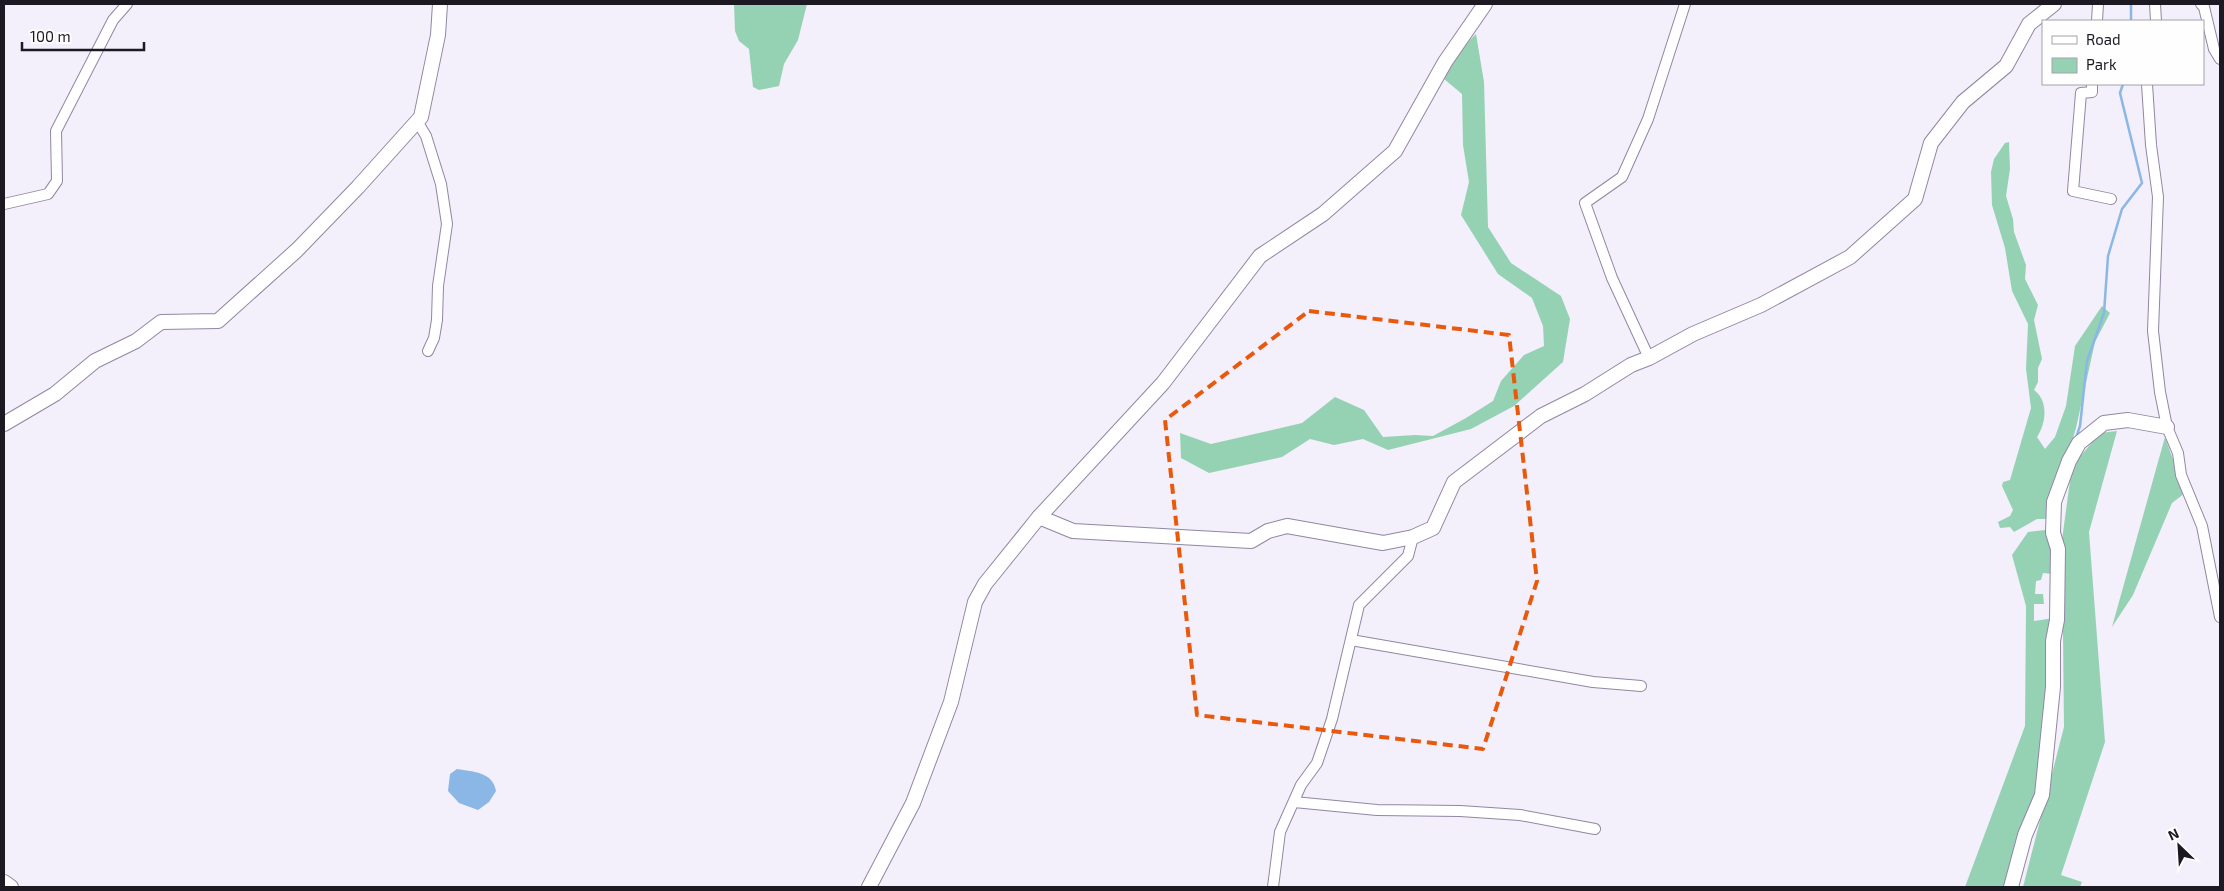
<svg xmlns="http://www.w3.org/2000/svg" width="2224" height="891" viewBox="0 0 2224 891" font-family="'Exo 2',sans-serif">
	<rect width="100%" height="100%" fill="#f3effb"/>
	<g fill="#95d2b4">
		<polygon points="734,4 807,4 798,40 784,64 779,86 759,90 753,87 749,49 739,41 735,31"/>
		<polygon points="1476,34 1484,82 1488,227 1511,263 1561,296 1570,319 1563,362 1514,406 1471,429 1388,450 1363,439 1334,445 1310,439 1282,457 1209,473 1181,458 1180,433 1211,444 1302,423 1335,397 1364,410 1383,437 1415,435 1433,436 1466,418 1493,401 1501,381 1524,355 1544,346 1543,326 1532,298 1498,274 1461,215 1469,182 1463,145 1462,94 1444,79 1444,65"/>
		<path d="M2009 142 2010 169 2006 196 2013 219 2014 232 2026 265 2025 279 2038 305 2034 320 2042 359 2038 368V382L2034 390C2049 401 2046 423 2037 437L2045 449 2055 437 2066 406 2075 346 2102 306 2110 313 2095 342 2076 428 2050 519H2037L2014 532 2010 527 2000 528 1998 522 2010 516 2013 510 2002 486 2003 482 2010 480 2031 408 2026 369 2028 324 2012 291 2005 248 1992 205 1991 172 1994 159 2005 143Z"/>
		<polygon points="2117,431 2089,532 2105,742 2061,875 2082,882 2080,887 2023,887 2064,727 2062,540 2072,466 2100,433"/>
		<polygon points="2165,437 2185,493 2172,503 2133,595 2112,627"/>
		<polygon points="2045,530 2054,559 2054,574 2043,573 2041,580 2036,581 2035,594 2043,594 2044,604 2034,604 2034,621 2054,618 2039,791 2006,887 1965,887 2025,726 2026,606 2012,555 2028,532"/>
	</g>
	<path fill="#8ab7e5" d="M457 769C474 772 493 772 496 791L489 802 478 810 459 803 448 791 450 774Z"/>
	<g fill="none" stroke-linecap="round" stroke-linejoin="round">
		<g stroke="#8ab7e5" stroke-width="2.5">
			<polyline points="2131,21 2131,4"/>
			<polyline points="2076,438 2080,426 2087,361 2104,313 2108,256 2122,209 2142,183 2120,93 2123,84"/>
		</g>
		<g stroke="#9187a2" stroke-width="12">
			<g id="street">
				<polyline points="2155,4 2156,21"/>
				<polyline points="2201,4 2204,7 2214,49 2220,59"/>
				<polyline points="2097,21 2098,4"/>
				<polyline points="2092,84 2092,92 2081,93 2073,191 2111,199"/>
				<polyline points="2147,84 2151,145 2158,197 2153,331 2160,392 2167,427 2178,453 2181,475 2202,526 2220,617"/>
				<polyline points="417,121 426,136 441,184 447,224 438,286 437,320 434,338 428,351"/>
				<polyline points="4,204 48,194 57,181 56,131 113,20 127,4"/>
				<polyline points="1649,358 1612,278 1585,203 1622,177 1648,119 1685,4"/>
				<polyline points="1351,640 1593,682 1641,686"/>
				<polyline points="1294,802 1377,810 1460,811 1520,815 1595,829"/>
				<polyline points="1273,887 1280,832 1301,785 1317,763 1332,719 1359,605 1408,556 1413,537"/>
			</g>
		</g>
		<g stroke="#9187a2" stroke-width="16">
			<g id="secondary">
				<polyline points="4,424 55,394 95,361 136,341 161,322 218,321 297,250 358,187 421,117 438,35 440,4"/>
				<polyline points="1039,517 1073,531 1251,541 1268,531 1287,526 1383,543 1413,537 1433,528 1454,482 1541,416 1585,394 1631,365 1649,358 1693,334 1761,305 1850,257 1915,199 1931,143 1963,102 2006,66 2029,24 2054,4"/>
				<polyline points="4,882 11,887"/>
				<polyline points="869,887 913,803 951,702 975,602 985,584 1039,517 1163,383 1260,256 1323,214 1395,151 1445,62 1485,4"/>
				<polyline points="2011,887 2025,835 2042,795 2053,687 2053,641 2057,620 2058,549 2053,533 2054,502 2069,461 2079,443 2104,423 2128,420 2167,427"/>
			</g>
		</g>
		<use href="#street" stroke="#fff" stroke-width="10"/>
		<use href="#secondary" stroke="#fff" stroke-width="14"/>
	</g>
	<path fill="none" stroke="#e8590c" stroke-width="4" stroke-dasharray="10 6" stroke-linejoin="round" d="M1309 311 1509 335 1537 581 1483 749 1197 715 1165 420Z"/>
	<rect width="2224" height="891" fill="none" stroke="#1d1923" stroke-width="10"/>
	<rect x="2042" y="20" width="162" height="65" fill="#fefefe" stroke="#a4a2a6"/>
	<rect x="2052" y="36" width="25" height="8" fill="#ffffff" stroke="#a4a2a6"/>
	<text x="2086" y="45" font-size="15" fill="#1d1923">Road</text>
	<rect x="2052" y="58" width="25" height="15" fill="#95d2b4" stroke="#a4a2a6"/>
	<text x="2086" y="70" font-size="15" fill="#1d1923">Park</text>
	<g transform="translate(2179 846) rotate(335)" stroke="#fefefe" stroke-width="4" paint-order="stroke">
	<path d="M0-4L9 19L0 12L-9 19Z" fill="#1d1923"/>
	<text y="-8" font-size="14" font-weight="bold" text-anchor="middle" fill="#1d1923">N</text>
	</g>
	<path d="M22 42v8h122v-8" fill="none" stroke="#1d1923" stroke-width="2.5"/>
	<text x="30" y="42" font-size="15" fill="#1d1923" stroke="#fefefe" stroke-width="4" paint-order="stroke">100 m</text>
</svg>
